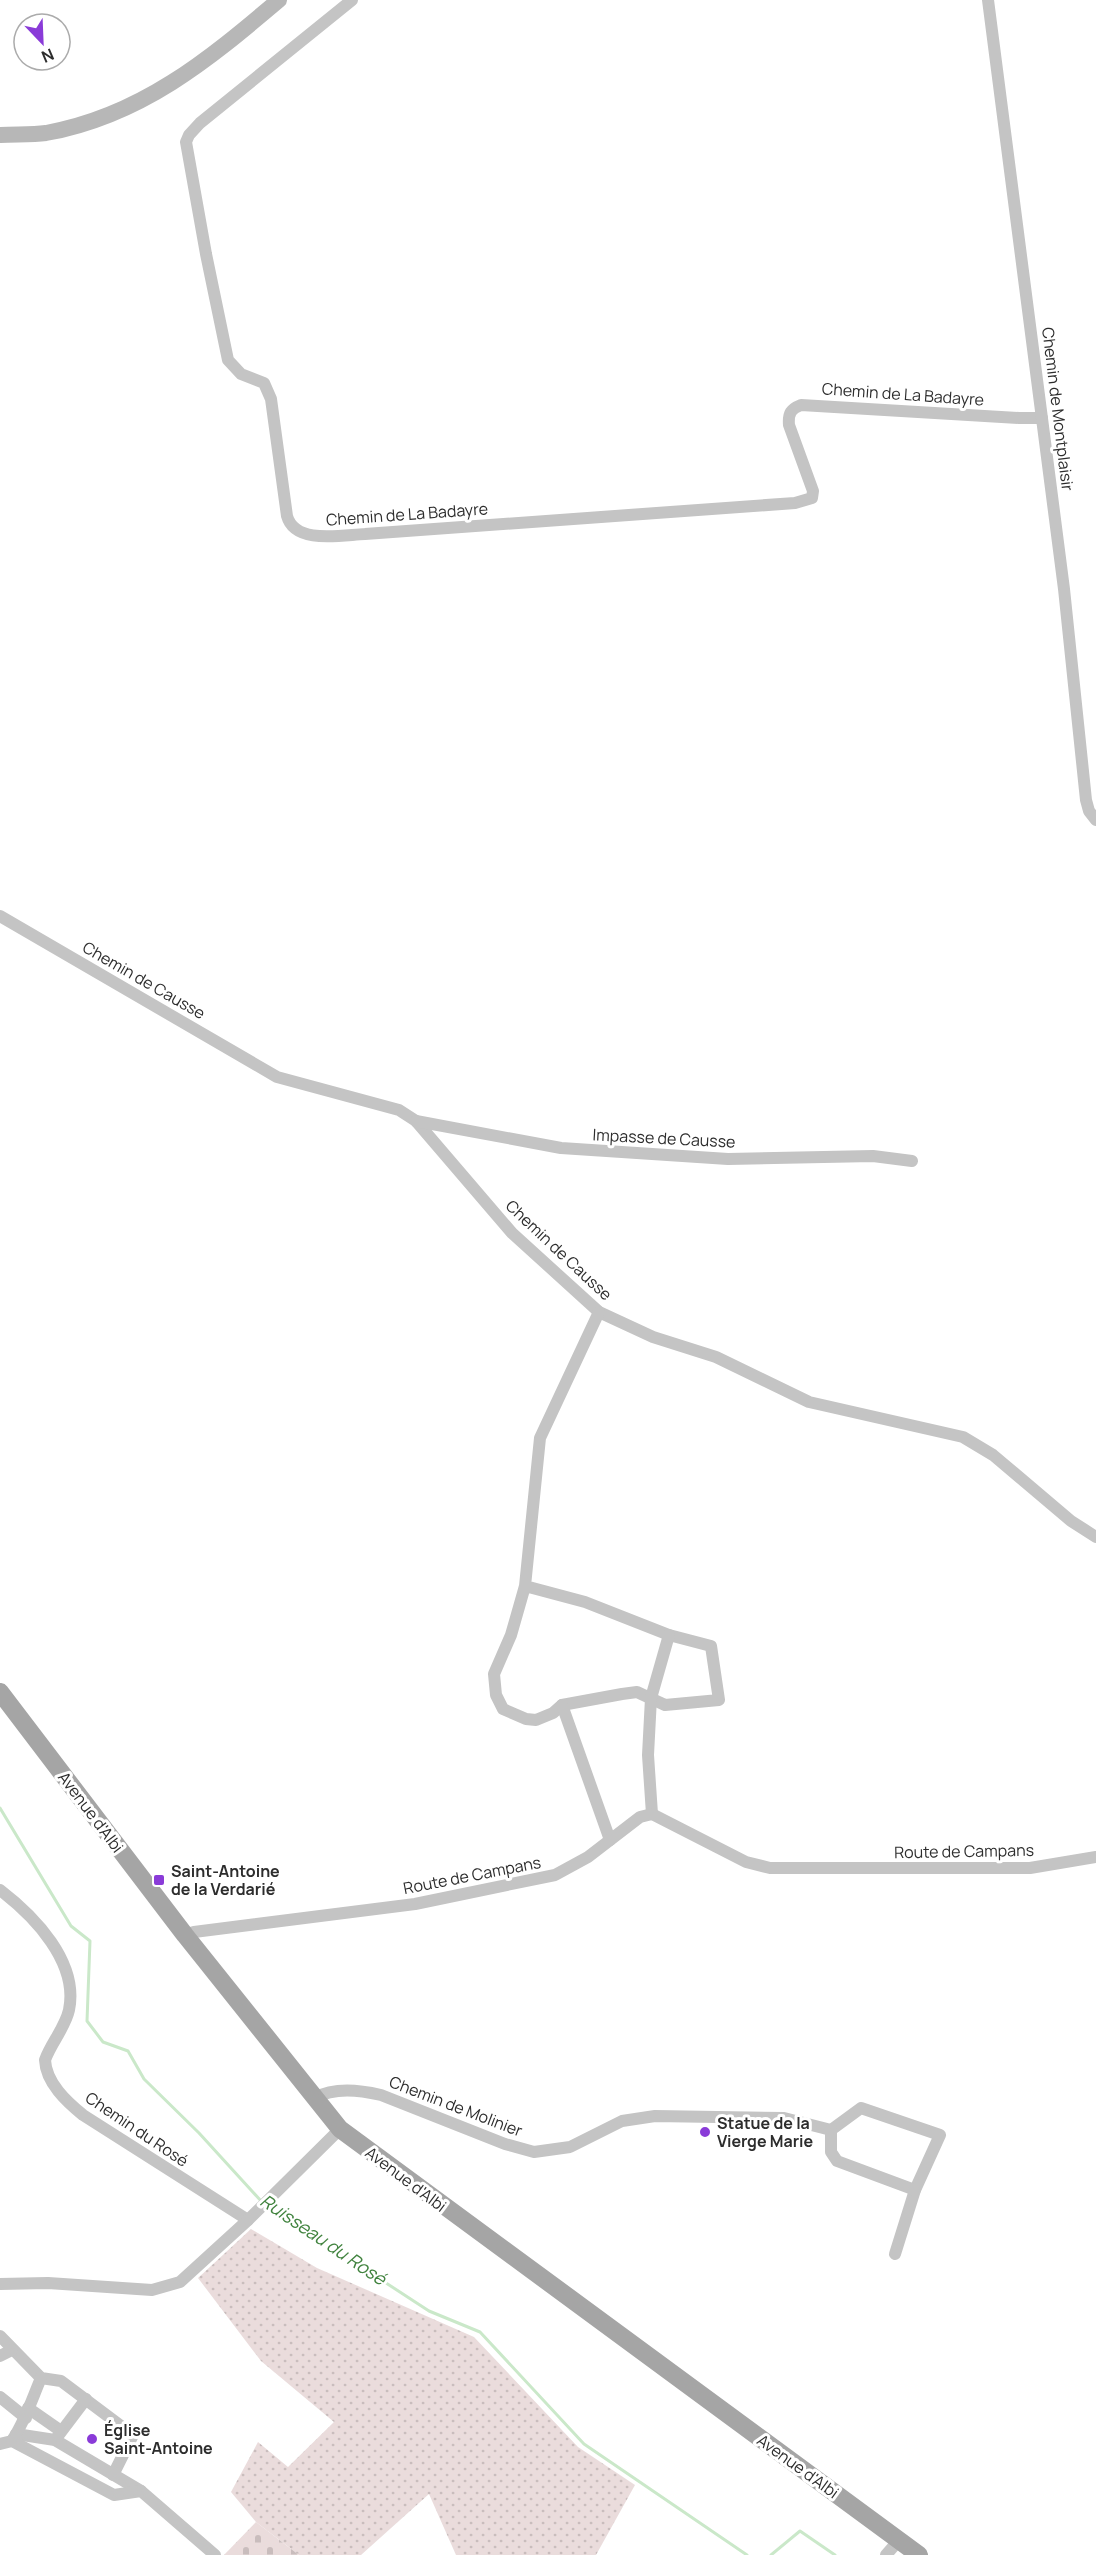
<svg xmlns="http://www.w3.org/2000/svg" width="1096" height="2555" viewBox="0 0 1096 2555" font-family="Manrope,sans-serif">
	<defs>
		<pattern id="grass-dots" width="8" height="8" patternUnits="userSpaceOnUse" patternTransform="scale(1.5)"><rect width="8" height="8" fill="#eadcdc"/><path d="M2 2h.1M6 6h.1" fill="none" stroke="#c9bdbd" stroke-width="1.8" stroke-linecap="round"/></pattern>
		<pattern id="cemetery-stones" width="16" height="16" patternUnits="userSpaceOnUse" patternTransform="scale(1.5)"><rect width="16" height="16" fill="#eadcdc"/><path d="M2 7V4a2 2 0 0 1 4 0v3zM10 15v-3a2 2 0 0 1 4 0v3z" fill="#c9bdbd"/></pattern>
	</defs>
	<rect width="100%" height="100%" fill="#fff"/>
	<polygon fill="url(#grass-dots)" points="251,2229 317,2268 474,2337 578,2447 635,2485 596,2555 456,2555 429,2494 361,2555 299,2555 256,2522 231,2492 258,2442 288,2467 334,2422 261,2361 198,2278"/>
	<polygon fill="url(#cemetery-stones)" points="256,2522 299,2555 224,2555"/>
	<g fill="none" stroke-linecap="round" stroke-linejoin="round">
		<g stroke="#cae8c9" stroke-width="3">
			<polyline points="0,1808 71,1926 90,1941 87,2021 103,2042 128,2051 144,2079 199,2133 262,2202"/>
			<polyline points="268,2206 429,2311 480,2332 584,2444 747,2555"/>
			<polyline points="771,2555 800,2531 835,2555"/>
		</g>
		<g stroke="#c4c4c4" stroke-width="12">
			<path d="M352 0 200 123 189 135 186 142 206 254 228 360 241 374 264 383 271 399 287 516C295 545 342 535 365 534L795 503 812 498 813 491 789 425C788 413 791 409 801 405L1019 418H1042"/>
			<polyline points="988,0 1064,589 1086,800 1089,811 1096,820"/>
			<polyline points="0,916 277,1077 399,1110 416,1121 512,1233 599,1312 653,1337 716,1357 809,1402 963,1437 993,1455 1071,1521 1096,1537"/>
			<polyline points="416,1121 561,1148 728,1159 873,1156 912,1161"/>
			<polyline points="525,1586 585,1602 669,1635 711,1646 719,1700 665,1705 637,1692 622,1694 562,1705 553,1713 536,1720 526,1719 503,1709 496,1695 494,1674 511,1635 525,1586 540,1438 599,1312"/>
			<polyline points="562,1705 610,1840"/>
			<polyline points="652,1814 648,1755 651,1698 669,1635"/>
			<path d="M0 1890C34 1916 79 1962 69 2010 65 2028 51 2043 45 2060 46 2083 67 2102 83 2115L248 2220"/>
			<polyline points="185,1935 194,1932 415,1904 555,1875 588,1857 640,1817 652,1814 746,1862 770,1868 1030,1868 1096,1857"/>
			<path d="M314 2098C335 2087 359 2090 381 2095L505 2144 534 2152 570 2147 622 2121 655 2116 784 2118 831 2130"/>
			<polyline points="831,2130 861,2108 940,2135 915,2190 895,2254"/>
			<polyline points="831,2130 831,2152 837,2161 915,2190"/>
			<polyline points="0,2284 48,2283 152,2290 180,2282 248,2220 340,2129"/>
			<polyline points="0,2336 41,2378 61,2381 133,2435 113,2475"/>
			<polyline points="0,2356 12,2350"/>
			<polyline points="0,2397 26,2418"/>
			<polyline points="28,2408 61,2431"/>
			<polyline points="16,2434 55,2440 141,2491"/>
			<path d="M13 2439C26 2419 32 2399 41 2378"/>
			<polyline points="55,2440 86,2399"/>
			<polyline points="0,2444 12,2441 114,2495 141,2491 215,2555"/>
			<polyline points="886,2555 899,2540"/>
		</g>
		<path stroke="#b7b7b7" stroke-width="16" d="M0 135C15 134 31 135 46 133 141 116 208 60 279 0"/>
		<polyline stroke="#a5a5a5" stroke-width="18" points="0,1692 185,1935 340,2129 919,2555"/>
	</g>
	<g fill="#8a3bd8" stroke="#fff" stroke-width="2">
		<rect x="153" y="1874" width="12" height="12" rx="3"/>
		<circle cx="705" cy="2132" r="6"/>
		<circle cx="92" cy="2439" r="6"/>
	</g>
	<g text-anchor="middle" stroke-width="6" stroke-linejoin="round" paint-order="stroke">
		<g font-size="16" fill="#2d2d2d" stroke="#fff">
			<text transform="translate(903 394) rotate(4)" y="6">Chemin de La Badayre</text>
			<text transform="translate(1058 409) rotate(83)" y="6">Chemin de Montplaisir</text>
			<text transform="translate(407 514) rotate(-4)" y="6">Chemin de La Badayre</text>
			<text transform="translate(144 980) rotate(30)" y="6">Chemin de Causse</text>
			<text transform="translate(664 1138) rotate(3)" y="6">Impasse de Causse</text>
			<text transform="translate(559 1250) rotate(43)" y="6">Chemin de Causse</text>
			<text transform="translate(91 1812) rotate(53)" y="6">Avenue d'Albi</text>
			<text transform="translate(964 1851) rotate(-1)" y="6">Route de Campans</text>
			<text transform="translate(472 1875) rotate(-11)" y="6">Route de Campans</text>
			<text transform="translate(456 2106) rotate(21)" y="6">Chemin de Molinier</text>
			<text transform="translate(137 2129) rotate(34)" y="6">Chemin du Rosé</text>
			<text transform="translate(406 2179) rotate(37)" y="6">Avenue d'Albi</text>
			<text transform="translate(798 2466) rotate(36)" y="6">Avenue d'Albi</text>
		</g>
		<g font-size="16" font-weight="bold" fill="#2d2d2d" stroke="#fff" text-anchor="start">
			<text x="171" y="1877">Saint-Antoine<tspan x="171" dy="18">de la Verdarié</tspan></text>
			<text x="717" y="2129">Statue de la<tspan x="717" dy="18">Vierge Marie</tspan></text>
			<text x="104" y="2436">Église<tspan x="104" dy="18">Saint-Antoine</tspan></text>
		</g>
		<g font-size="18" font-style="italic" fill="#41833f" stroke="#fff">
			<text transform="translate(323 2240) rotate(34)" y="6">Ruisseau du Rosé</text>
		</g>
	</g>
	<g transform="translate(42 42) rotate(157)"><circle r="28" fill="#ffffff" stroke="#ababab" stroke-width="1.5"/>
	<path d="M0-4.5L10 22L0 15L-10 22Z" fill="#8a3bd8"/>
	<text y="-9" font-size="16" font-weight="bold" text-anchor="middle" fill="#2d2d2d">N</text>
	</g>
</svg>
